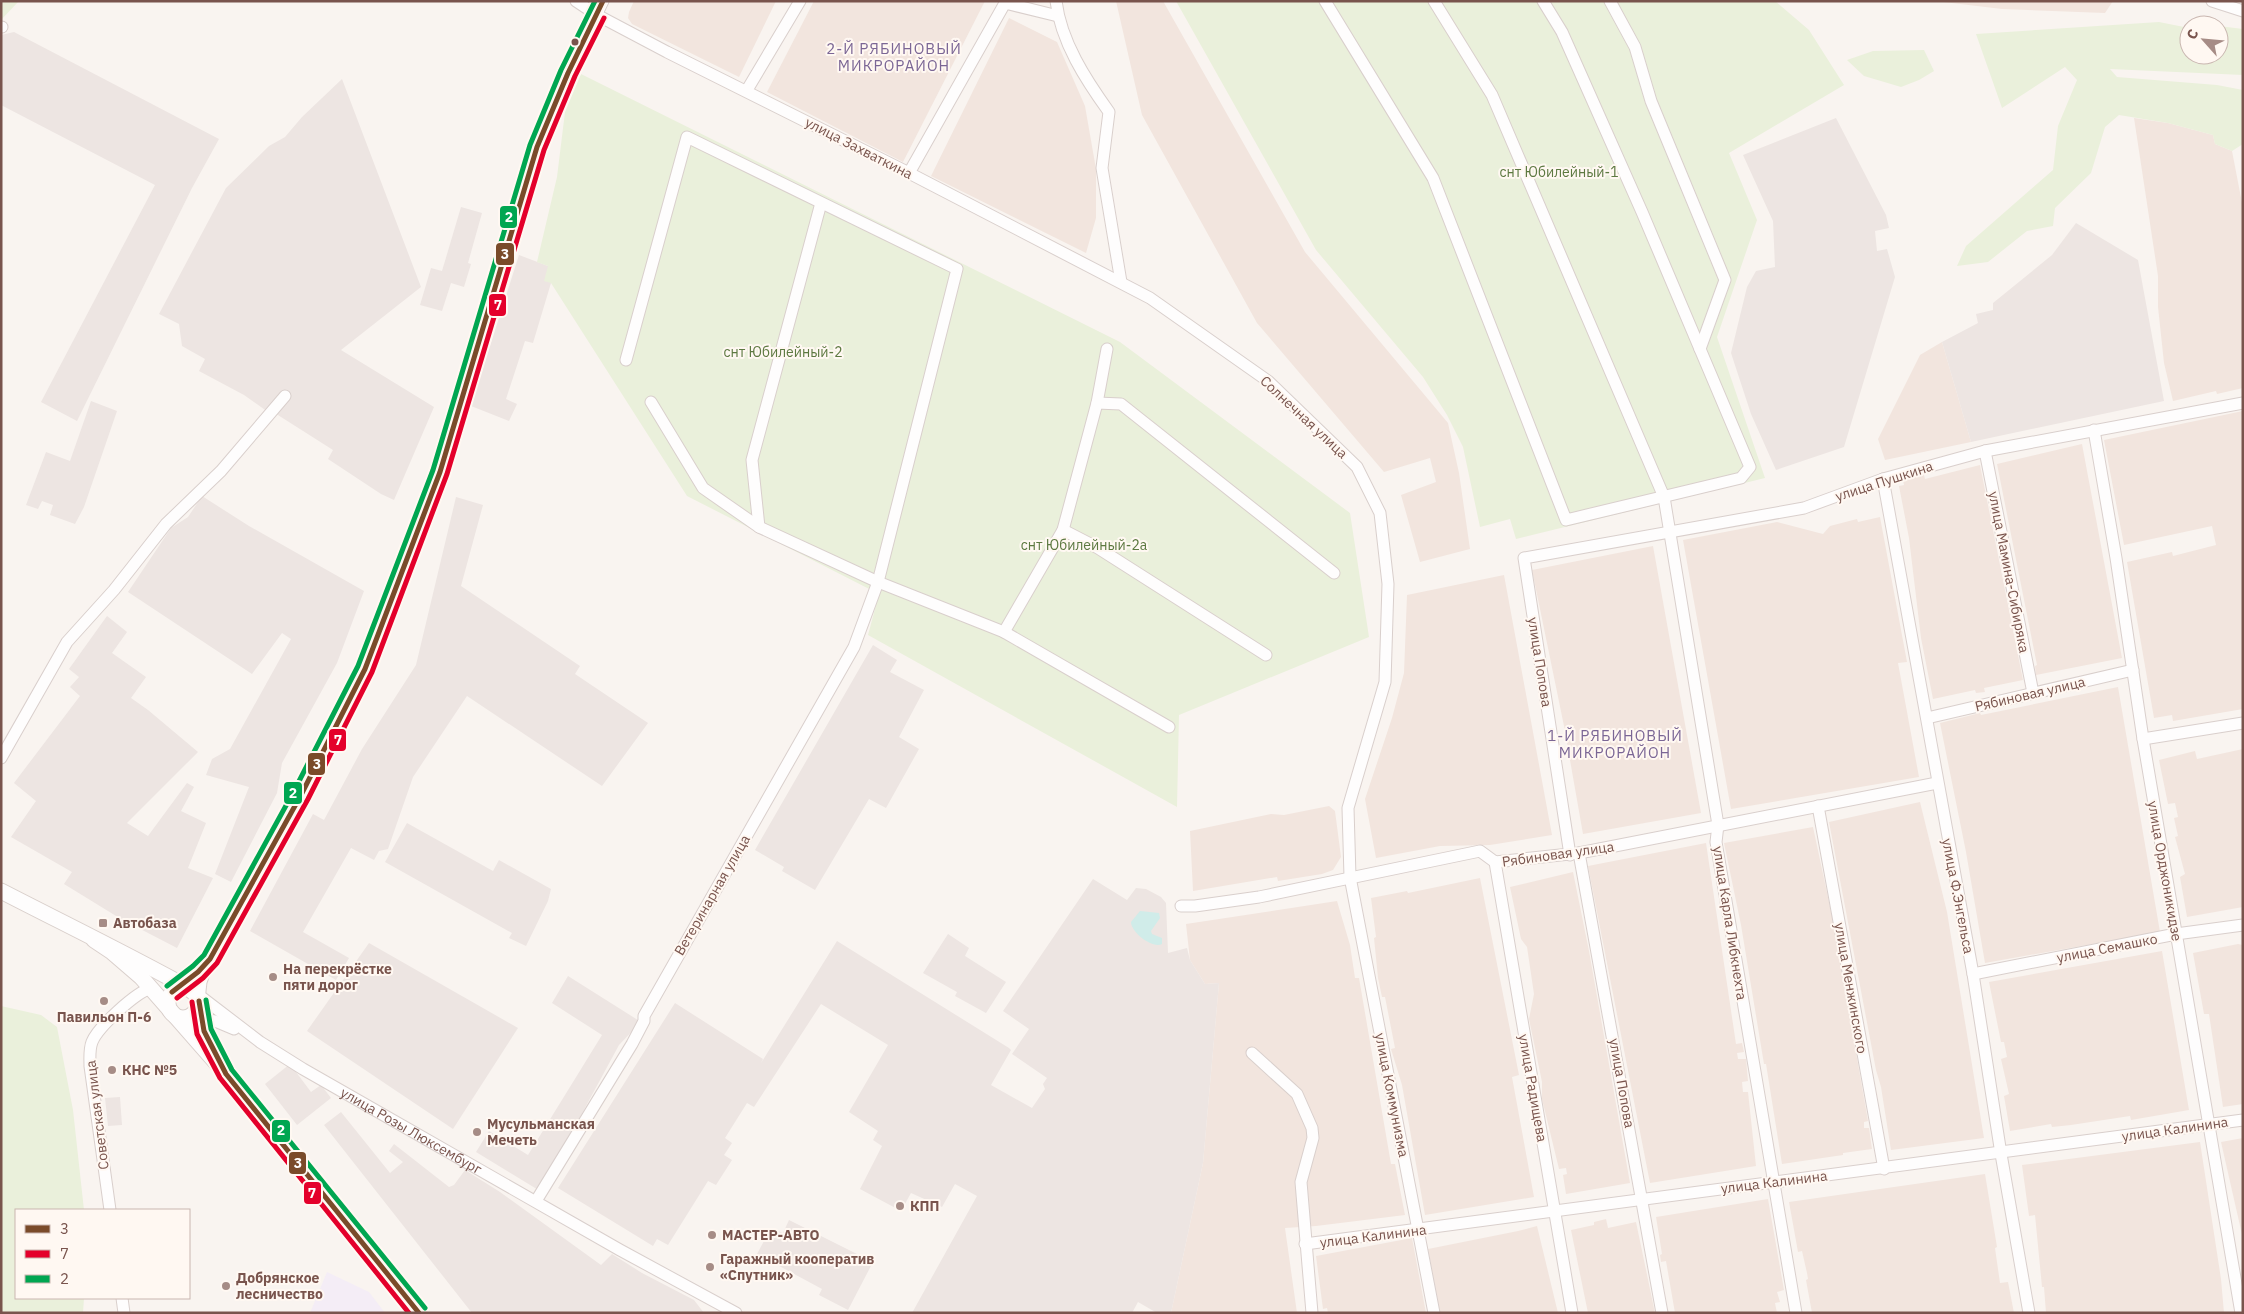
<svg xmlns="http://www.w3.org/2000/svg" width="2244" height="1314" viewBox="0 0 2244 1314" font-family="'IBM Plex Sans',sans-serif">
	<rect width="100%" height="100%" fill="#f9f4f0"/>
	<g fill="#f2e5de">
		<polygon points="634,1 776,1 739,77 632,24 628,18 629,12"/>
		<polygon points="814,1 985,1 903,162 767,92"/>
		<polygon points="1116,1 1163,1 1305,252 1448,423 1459,473 1470,549 1420,562 1401,495 1436,482 1430,458 1384,472 1257,323 1142,115"/>
		<polygon points="1935,1 2113,1 2105,13 2002,9"/>
		<polygon points="1009,18 1057,42 1085,106 1096,169 1096,218 1086,253 931,176"/>
		<polygon points="2134,118 2168,123 2213,135 2215,144 2232,151 2243,208 2243,388 2217,394 2216,391 2173,401 2164,363 2158,307 2158,276"/>
		<polygon points="1942,342 1971,442 1885,460 1878,439 1920,355"/>
		<polygon points="2243,411 2243,709 2173,721 2172,715 2154,718 2127,562 2172,552 2173,556 2216,545 2212,526 2124,545 2104,440"/>
		<polygon points="2082,444 2122,658 2036,675 2035,666 2037,665 1997,464"/>
		<polygon points="1980,465 2023,680 1984,688 1985,692 1976,693 1975,690 1933,699 1921,638 1909,538 1899,486 1904,485 1903,480 1924,475 1925,479"/>
		<polygon points="1880,517 1907,662 1898,663 1919,777 1731,809 1683,540 1777,522 1823,534 1830,526 1857,519 1858,522"/>
		<polygon points="1653,546 1701,813 1583,834 1564,726 1532,570"/>
		<polygon points="1504,575 1552,835 1490,845 1440,846 1376,858 1365,799 1392,718 1404,673 1407,595"/>
		<polygon points="2118,687 2160,932 1985,963 1966,852 1940,723 1980,713 1981,715"/>
		<polygon points="2243,749 2243,907 2187,917 2180,877 2185,874 2175,837 2178,836 2174,818 2178,817 2175,803 2168,804 2159,760 2195,751 2197,759"/>
		<polygon points="1920,802 1947,912 1984,1138 1891,1150 1881,1087 1876,1070 1829,822"/>
		<polygon points="1329,806 1335,811 1341,857 1333,870 1322,874 1278,881 1277,877 1193,891 1190,831 1271,814 1284,815"/>
		<polygon points="1813,827 1832,916 1868,1121 1864,1122 1864,1128 1869,1128 1872,1149 1843,1153 1843,1155 1782,1164 1766,1064 1764,1064 1741,925 1724,843"/>
		<polygon points="1706,843 1736,1044 1742,1043 1744,1052 1737,1053 1738,1059 1746,1059 1748,1081 1742,1082 1743,1092 1748,1092 1756,1166 1650,1183 1588,866"/>
		<polygon points="1573,872 1589,951 1630,1183 1566,1194 1563,1175 1567,1174 1566,1168 1559,1169 1542,1099 1542,1082 1529,1019 1534,994 1527,947 1521,939 1510,887"/>
		<polygon points="1480,878 1519,1075 1512,1077 1534,1197 1425,1215 1402,1085 1391,1049 1395,1048 1385,997 1382,997 1378,978 1374,938 1376,937 1371,898 1407,891 1408,893"/>
		<polygon points="1337,901 1350,945 1355,978 1359,978 1391,1164 1395,1164 1405,1215 1316,1226 1285,1228 1297,1313 1171,1313 1203,1163 1219,983 1205,984 1190,960 1186,924"/>
		<polygon points="2238,944 2243,945 2243,1104 2223,1107 2209,1014 2204,1014 2193,953"/>
		<polygon points="2162,951 2189,1110 2131,1120 2130,1116 2071,1125 2052,1127 2051,1124 2010,1131 2004,1096 2009,1094 2001,1059 2007,1057 2004,1042 2001,1042 1989,982"/>
		<polygon points="2243,1138 2243,1239 2221,1142"/>
		<polygon points="2200,1142 2221,1279 2224,1313 2046,1313 2044,1287 2042,1287 2035,1215 2029,1216 2022,1165"/>
		<polygon points="1985,1174 1997,1247 1995,1248 2000,1283 2008,1282 2014,1313 1812,1313 1806,1280 1808,1279 1807,1273 1802,1251 1798,1252 1789,1202"/>
		<polygon points="1768,1199 1784,1290 1777,1292 1780,1302 1775,1303 1777,1313 1675,1313 1666,1261 1661,1262 1660,1255 1662,1254 1656,1217"/>
		<polygon points="1606,1219 1608,1228 1636,1222 1655,1313 1588,1313 1571,1230 1594,1225 1594,1222"/>
		<polygon points="1537,1226 1558,1313 1440,1313 1428,1249 1518,1231"/>
		<polygon points="1412,1238 1426,1313 1328,1313 1327,1308 1323,1309 1316,1256"/>
	</g>
	<g fill="#ede5e2">
		<polygon points="14,32 219,139 192,188 77,421 41,402 155,185 1,105 1,35"/>
		<polygon points="342,79 421,287 341,350 434,407 394,500 381,494 328,459 333,450 270,410 268,412 244,395 199,371 205,359 182,346 179,324 159,314 226,188 269,146 285,137 302,117"/>
		<polygon points="1836,118 1886,215 1889,228 1875,231 1877,251 1887,249 1895,277 1844,447 1776,470 1751,414 1731,353 1747,287 1756,271 1775,267 1773,221 1743,155"/>
		<polygon points="461,207 482,213 468,263 471,264 464,287 451,283 442,311 420,305 431,268 442,271"/>
		<polygon points="2076,223 2138,260 2164,401 1971,442 1942,342 1978,323 1976,314 1993,310 1993,303 2052,255"/>
		<polygon points="519,255 548,266 551,283 533,343 525,341 506,399 517,404 509,421 471,406"/>
		<polygon points="91,401 117,411 84,507 75,524 50,515 53,505 42,501 38,509 26,505 46,452 70,461"/>
		<polygon points="202,496 249,526 364,591 337,663 282,763 277,793 231,882 215,874 249,787 206,775 212,759 230,749 291,639 282,633 252,674 128,592 171,528 188,517"/>
		<polygon points="456,497 483,505 461,586 580,666 575,674 648,723 602,786 467,696 413,777 388,849 379,851 374,860 351,848 303,932 349,958 336,980 250,931 313,814 324,820 362,749 416,665"/>
		<polygon points="107,616 127,632 112,653 146,677 131,698 148,710 198,752 127,823 148,836 187,783 194,787 181,811 206,823 188,868 213,878 177,948 121,919 64,884 72,872 11,837 36,801 14,783 80,696 70,687 79,677 69,669"/>
		<polygon points="873,645 897,660 890,672 924,690 899,737 919,749 886,808 869,799 815,890 782,871 784,867 755,850"/>
		<polygon points="407,823 493,871 499,860 551,889 548,901 526,946 509,938 512,933 385,862"/>
		<polygon points="1093,879 1127,900 1136,888 1146,889 1161,897 1166,903 1168,953 1187,948 1190,960 1205,984 1219,983 1203,1163 1171,1313 1157,1313 1138,1302 1132,1313 912,1313 977,1196 955,1184 942,1207 911,1193 901,1211 860,1189 882,1146 873,1140 878,1131 849,1112 888,1045 821,1004 754,1107 747,1103 725,1138 732,1143 724,1155 732,1160 716,1185 708,1181 668,1245 657,1239 653,1246 558,1188 675,1003 763,1059 761,1063 837,941 1009,1048 1011,1050 991,1085 1032,1108 1045,1089 1043,1084 1047,1078 1012,1054 1029,1029 1003,1011"/>
		<polygon points="948,934 969,948 965,956 1006,982 986,1013 955,996 957,992 923,973"/>
		<polygon points="369,943 518,1028 453,1129 307,1031"/>
		<polygon points="568,976 641,1022 619,1045 540,1191 476,1152 489,1131 528,1155 602,1035 552,1003"/>
		<polygon points="290,1064 311,1092 321,1085 331,1098 297,1125 265,1084"/>
		<polygon points="120,1097 122,1125 108,1126 105,1098"/>
		<polygon points="341,1112 390,1173 403,1162 389,1151 394,1144 449,1187 454,1185 465,1170 500,1192 601,1265 612,1254 642,1273 694,1300 704,1313 472,1313 324,1125"/>
		<polygon points="789,1220 873,1262 848,1310 819,1295 822,1289 757,1254 771,1228 783,1233"/>
	</g>
	<polygon fill="#f4edf6" points="327,1272 369,1292 385,1313 310,1313"/>
	<g fill="#eaf0db">
		<polygon points="1,1 19,1 1,20"/>
		<polygon points="1176,1 1775,1 1809,30 1844,85 1729,153 1757,220 1717,337 1765,478 1516,539 1510,519 1480,527 1463,447 1447,415 1423,377 1316,250"/>
		<polygon points="2159,22 2189,28 2189,55 2219,55 2219,26 2243,29 2243,75 2110,69 2117,77 2217,85 2243,90 2243,144 2232,151 2215,144 2213,135 2168,123 2119,115 2105,127 2091,173 2055,208 2053,226 2027,231 1988,262 1957,266 1966,246 2053,170 2058,126 2077,80 2065,67 2002,108 1976,34"/>
		<polygon points="1924,50 1934,71 1919,80 1901,87 1864,76 1847,60 1873,51"/>
		<polygon points="581,74 1120,342 1350,513 1369,637 1179,715 1177,807 868,635 879,594 687,496 551,283 544,281 548,266 537,262 557,177 565,112"/>
		<polygon points="1,1006 41,1015 57,1027 73,1110 84,1210 16,1210 16,1298 84,1298 83,1313 1,1313"/>
	</g>
	<path fill="#d0ece9" d="M1140 911 1159 913 1160 918 1151 931 1152 934 1162 938V944C1152 949 1131 932 1131 922Z"/>
	<g fill="none" stroke-linecap="round" stroke-linejoin="round">
		<g stroke="#d9cfcc" stroke-width="13">
			<g id="street">
				<polyline points="576,1 597,15 667,52 909,173 1150,298 1268,381 1357,467 1380,513 1388,584 1385,682 1348,808 1350,877 1434,1313"/>
				<path d="M1056 1C1061 42 1086 80 1109 112L1102 168 1121 282"/>
				<polyline points="1325,1 1433,178 1566,520 1741,478 1750,467 1642,212 1562,32 1543,1"/>
				<polyline points="1434,1 1492,95 1664,497 1718,825 1716,842 1796,1313"/>
				<polyline points="1610,1 1635,47 1651,101 1725,280 1700,349"/>
				<polyline points="2212,1 2243,11"/>
				<polyline points="1,27 2,27"/>
				<polyline points="747,90 800,1"/>
				<polyline points="909,173 1005,3 1058,16"/>
				<polyline points="651,402 703,488 759,527 878,582 1004,632 1169,727"/>
				<polyline points="1097,403 1121,404 1334,573"/>
				<polyline points="2094,430 2116,558 2143,739 2241,1313"/>
				<polyline points="1985,451 2033,693"/>
				<polyline points="1883,479 1973,974 2001,1154 2029,1313"/>
				<polyline points="759,527 752,460 821,203"/>
				<polyline points="1063,530 1098,548 1266,655"/>
				<polyline points="1004,632 1063,530 1097,403 1107,349"/>
				<polyline points="1927,718 2133,670"/>
				<polyline points="2143,739 2243,723"/>
				<polyline points="1,758 67,642 114,590 166,524 221,471 285,396"/>
				<polyline points="1818,806 1884,1169"/>
				<polyline points="1579,853 1662,1313"/>
				<polyline points="1570,855 1524,558 1804,508 1883,479 1985,451 2243,403"/>
				<polyline points="1495,862 1572,1313"/>
				<polyline points="1181,906 1195,906 1259,897 1480,851 1495,862 1579,853 1937,783"/>
				<polyline points="1973,974 2176,934 2243,925"/>
				<polyline points="172,992 198,972 210,959 301,795 365,669 440,472 537,147 568,73 603,1"/>
				<path id="s1" d="M196 993 260 1042 303 1069 620 1250 736 1313"/>
				<polyline points="199,1000 201,982 207,965"/>
				<polyline points="189,1017 215,1021 234,1029"/>
				<polyline points="1252,1053 1297,1094 1312,1128 1313,1138 1301,1182 1312,1313"/>
				<polyline points="536,1201 632,1044 644,1021 644,1016 854,647 878,582 957,269 687,137 626,360"/>
				<path d="M110 1210 90 1066C90 1058 89 1050 92 1042 98 1027 135 993 151 988"/>
				<polyline points="1305,1244 2243,1120"/>
				<polyline points="122,1298 124,1313"/>
			</g>
		</g>
		<g stroke="#d9cfcb" stroke-width="17">
			<g id="secondary">
				<path d="M1 891C65 924 129 955 192 990"/>
				<polyline points="94,940 112,952 141,977 226,1074 419,1313"/>
				<circle cx="183" cy="1003" r="15"/>
				<polyline points="199,1001 204,1031 215,1053"/>
			</g>
		</g>
		<use href="#street" stroke="#fefdfd" stroke-width="11"/>
		<use href="#secondary" stroke="#fefdfd" stroke-width="15"/>
		<g stroke="#fff8f2" stroke-width="9">
			<g id="bus-1">
				<polyline points="172,992 198,972 210,959 301,795 365,669 440,472 537,147 568,73 603,1"/>
				<polyline points="199,1001 204,1031 226,1074 419,1313"/>
			</g>
		</g>
		<g stroke="#fff8f2" stroke-width="9">
			<g id="bus-2">
				<polyline points="177,998 203,978 217,963 308,799 372,672 447,474 544,150 575,76 604,18"/>
				<polyline points="192,1002 197,1034 220,1078 409,1313"/>
			</g>
		</g>
		<g stroke="#fff8f2" stroke-width="9">
			<g id="bus-3">
				<polyline points="167,986 193,966 204,955 294,791 358,666 433,470 530,145 561,70 595,1"/>
				<polyline points="206,1000 211,1029 232,1070 425,1308"/>
			</g>
		</g>
		<use href="#bus-1" stroke="#7a4b2a" stroke-width="5"/>
		<use href="#bus-2" stroke="#e4002b" stroke-width="5"/>
		<use href="#bus-3" stroke="#00a651" stroke-width="5"/>
	</g>
	<circle fill="#79544d" stroke="#fff8f2" stroke-width="2" cx="575" cy="42" r="4.5"/>
	<g fill="#a68c86" stroke="#fff8f2" stroke-width="2">
		<rect x="98" y="918" width="10" height="10" rx="2.5"/>
		<circle cx="273" cy="977" r="5"/>
		<circle cx="104" cy="1001" r="5"/>
		<circle cx="112" cy="1070" r="5"/>
		<circle cx="477" cy="1132" r="5"/>
		<circle cx="900" cy="1206" r="5"/>
		<circle cx="712" cy="1235" r="5"/>
		<circle cx="710" cy="1267" r="5"/>
		<circle cx="226" cy="1286" r="5"/>
	</g>
	<g text-anchor="middle" stroke-width="4" stroke-linejoin="round" paint-order="stroke">
		<g font-size="14" fill="#79544d" stroke="#fff8f2">
			<text transform="translate(859 148) rotate(27)" y="5">улица Захваткина</text>
			<text transform="translate(1304 417) rotate(43)" y="5">Солнечная улица</text>
			<text transform="translate(1884 481) rotate(-18)" y="5">улица Пушкина</text>
			<text transform="translate(2009 572) rotate(79)" y="5">улица Мамина-Сибиряка</text>
			<text transform="translate(1540 662) rotate(81)" y="5">улица Попова</text>
			<text transform="translate(2030 694) rotate(-13)" y="5">Рябиновая улица</text>
			<text transform="translate(1558 854) rotate(-8)" y="5">Рябиновая улица</text>
			<text transform="translate(2165 871) rotate(80)" y="5">улица Орджоникидзе</text>
			<text transform="translate(712 895) rotate(-60)" y="5">Ветеринарная улица</text>
			<text transform="translate(1958 896) rotate(79)" y="5">улица Ф.Энгельса</text>
			<text transform="translate(1730 923) rotate(81)" y="5">улица Карла Либкнехта</text>
			<text transform="translate(2107 948) rotate(-11)" y="5">улица Семашко</text>
			<text transform="translate(1851 988) rotate(80)" y="5">улица Менжинского</text>
			<text transform="translate(1622 1083) rotate(80)" y="5">улица Попова</text>
			<text transform="translate(1533 1088) rotate(80)" y="5">улица Радищева</text>
			<text transform="translate(1392 1095) rotate(79)" y="5">улица Коммунизма</text>
			<text transform="translate(97 1115) rotate(-97)" y="5">Советская улица</text>
			<text transform="translate(2175 1129) rotate(-8)" y="5">улица Калинина</text>
			<text dy="5" stroke="none"><textPath href="#s1" startOffset="256">улица Розы Люксембург</textPath></text>
			<text transform="translate(1774 1182) rotate(-7)" y="5">улица Калинина</text>
			<text transform="translate(1373 1236) rotate(-7)" y="5">улица Калинина</text>
		</g>
		<g font-size="14" fill="#5d7941" stroke="#fff8f2">
			<text x="1559" y="177">снт Юбилейный-1</text>
			<text x="783" y="357">снт Юбилейный-2</text>
			<text x="1084" y="550">снт Юбилейный-2а</text>
		</g>
		<g font-size="14" font-weight="bold" fill="#79544d" stroke="#fff8f2" text-anchor="start">
			<text x="113" y="928">Автобаза</text>
			<text x="283" y="974">На перекрёстке<tspan x="283" dy="16">пяти дорог</tspan></text>
			<text x="104" y="1022" text-anchor="middle">Павильон П-6</text>
			<text x="122" y="1075">КНС №5</text>
			<text x="487" y="1129">Мусульманская<tspan x="487" dy="16">Мечеть</tspan></text>
			<text x="910" y="1211">КПП</text>
			<text x="722" y="1240">МАСТЕР-АВТО</text>
			<text x="720" y="1264">Гаражный кооператив<tspan x="720" dy="16">«Спутник»</tspan></text>
			<text x="236" y="1283">Добрянское<tspan x="236" dy="16">лесничество</tspan></text>
		</g>
		<g font-size="15" letter-spacing="1" fill="#7b6695" stroke="#fff8f2">
			<text x="894" y="54">2-Й РЯБИНОВЫЙ<tspan x="894" dy="17">МИКРОРАЙОН</tspan></text>
			<text x="1615" y="741">1-Й РЯБИНОВЫЙ<tspan x="1615" dy="17">МИКРОРАЙОН</tspan></text>
		</g>
	</g>
	<g stroke="#fff8f2" stroke-width="2">
		<rect x="499" y="205" width="19" height="24" rx="5" fill="#00a651"/>
		<rect x="495" y="242" width="20" height="24" rx="5" fill="#7a4b2a"/>
		<rect x="488" y="293" width="19" height="24" rx="5" fill="#e4002b"/>
		<rect x="328" y="728" width="19" height="24" rx="5" fill="#e4002b"/>
		<rect x="307" y="752" width="19" height="24" rx="5" fill="#7a4b2a"/>
		<rect x="283" y="781" width="20" height="24" rx="5" fill="#00a651"/>
		<rect x="271" y="1119" width="20" height="24" rx="5" fill="#00a651"/>
		<rect x="288" y="1151" width="19" height="24" rx="5" fill="#7a4b2a"/>
		<rect x="303" y="1181" width="19" height="24" rx="5" fill="#e4002b"/>
	</g>
	<g font-size="14" text-anchor="middle" font-weight="bold" fill="#fff">
		<text x="509" y="222">2</text>
		<text x="505" y="259">3</text>
		<text x="498" y="310">7</text>
		<text x="338" y="745">7</text>
		<text x="317" y="769">3</text>
		<text x="293" y="798">2</text>
		<text x="281" y="1135">2</text>
		<text x="298" y="1168">3</text>
		<text x="312" y="1198">7</text>
	</g>
	<rect width="2244" height="1314" fill="none" stroke="#79544d" stroke-width="5"/>
	<rect x="15" y="1209" width="175" height="90" fill="#fff8f2" stroke="#c9b6b0"/>
	<rect x="25" y="1225" width="25" height="8" fill="#7a4b2a" stroke="#c9b6b0"/>
	<text x="60" y="1234" font-size="15" fill="#79544d">3</text>
	<rect x="25" y="1250" width="25" height="8" fill="#e4002b" stroke="#c9b6b0"/>
	<text x="60" y="1259" font-size="15" fill="#79544d">7</text>
	<rect x="25" y="1275" width="25" height="8" fill="#00a651" stroke="#c9b6b0"/>
	<text x="60" y="1284" font-size="15" fill="#79544d">2</text>
	<g transform="translate(2204 40) rotate(297)"><circle r="24" fill="#fff8f2" stroke="#c9b6b0"/>
	<path d="M0-4L9 19L0 12L-9 19Z" fill="#a68c86"/>
	<text y="-8" font-size="14" font-weight="bold" text-anchor="middle" fill="#79544d">С</text>
	</g>
</svg>
